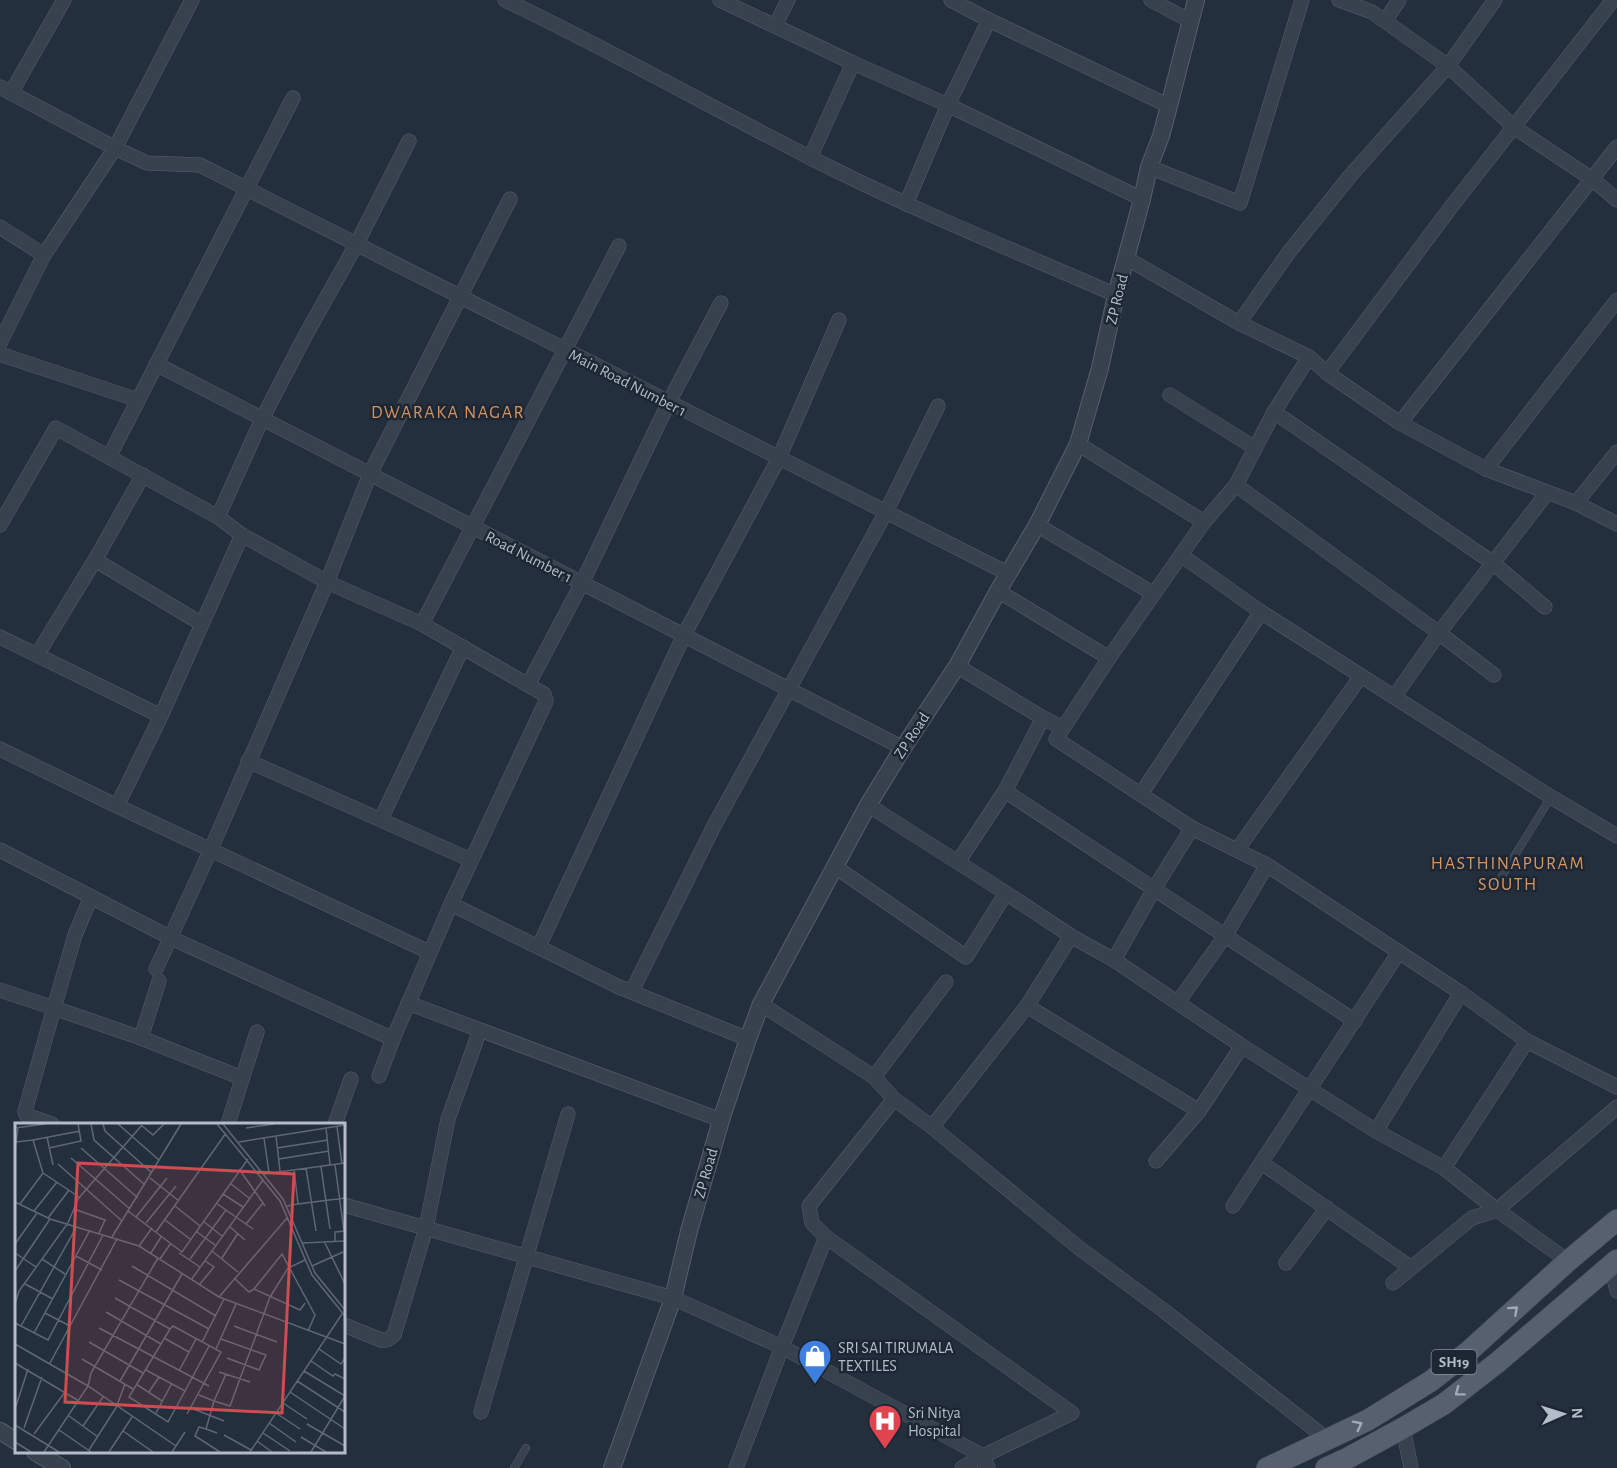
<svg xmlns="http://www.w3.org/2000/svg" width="1617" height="1468" viewBox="0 0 1617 1468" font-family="'Alegreya Sans',sans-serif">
	<rect width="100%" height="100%" fill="#242f3e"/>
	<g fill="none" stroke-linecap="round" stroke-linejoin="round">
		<g stroke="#565f6c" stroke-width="8">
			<g id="service">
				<polyline points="1497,884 1551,797"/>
				<polyline points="514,1468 526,1448"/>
			</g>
		</g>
		<g stroke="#565f6c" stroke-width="15">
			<g id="minor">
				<path d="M505 0C608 49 707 105 809 157 909 208 1013 250 1116 295"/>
				<polyline points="720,0 853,63 948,105 1142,199"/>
				<polyline points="951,0 989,20 1169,106"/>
				<polyline points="1151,0 1190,21"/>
				<polyline points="1339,0 1372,12 1448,66 1514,127 1592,179 1617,200"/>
				<polyline points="1385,21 1399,0"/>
				<polyline points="775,26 788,0"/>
				<polyline points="0,87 115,148 147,163 200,165 1009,574"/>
				<polyline points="11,93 64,0"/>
				<polyline points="810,158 853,63"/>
				<polyline points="1149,167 1240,203 1302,0"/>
				<polyline points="906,204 948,105 989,20"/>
				<polyline points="0,227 44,255"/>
				<polyline points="1126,258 1239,323 1309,357 1327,373 1400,423 1486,469 1576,503 1617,524"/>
				<polyline points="1239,323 1289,252 1350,176 1448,66 1495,0"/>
				<polyline points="0,343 44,255 115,148 192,0"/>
				<polyline points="0,354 138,400"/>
				<polyline points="1309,357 1274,412 1236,485 1204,522 1109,658 1056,739 1192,828 1267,865 1461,993 1527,1041 1617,1087"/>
				<polyline points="156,364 903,748"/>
				<polyline points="1327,373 1451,207 1613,0"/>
				<polyline points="1170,395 1255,448"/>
				<polyline points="1274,412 1493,563 1545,607"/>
				<polyline points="1400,423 1617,147"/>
				<polyline points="1078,444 1204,522"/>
				<polyline points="109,457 293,98"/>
				<polyline points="1486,469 1617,300"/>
				<polyline points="1236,485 1439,633 1494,675"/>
				<polyline points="1576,503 1617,452"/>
				<polyline points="218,517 262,419 304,338 356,245 409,141"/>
				<polyline points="0,525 56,428 218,517 242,535 327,582 422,624 544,694 546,701 451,904 393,1039 171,938 0,850"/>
				<polyline points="1037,525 1154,594"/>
				<polyline points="1181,555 1261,612 1551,797 1617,836"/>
				<polyline points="95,560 202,624 242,535"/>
				<polyline points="998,591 1109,658"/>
				<polyline points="202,624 161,716 117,806 429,952"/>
				<polyline points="422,624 619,246"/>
				<polyline points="0,637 161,716"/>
				<polyline points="37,655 95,560 143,475"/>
				<polyline points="957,666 1043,718 1063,728"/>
				<polyline points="528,685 582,583 669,402 721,303"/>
				<polyline points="1394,697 1439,633 1547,493"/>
				<polyline points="0,749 117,806"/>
				<polyline points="248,761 471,860"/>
				<polyline points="1005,791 1355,1021"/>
				<polyline points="1141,794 1261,612"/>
				<polyline points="868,805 1006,893 1071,936 1114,960 1242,1046 1376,1131 1444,1168 1497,1210 1568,1261"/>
				<polyline points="381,819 463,647"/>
				<polyline points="1237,850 1361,676"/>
				<polyline points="958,862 1005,791 1043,718"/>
				<polyline points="834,866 966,957 1006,893"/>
				<polyline points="91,897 75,935 54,1008 141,1038 242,1078"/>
				<polyline points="451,904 619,987 748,1039"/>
				<polyline points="539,946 684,635 779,458 839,320"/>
				<polyline points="1114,960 1154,889 1192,828"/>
				<polyline points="156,969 211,849 327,582 370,474 510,199"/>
				<polyline points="0,990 54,1008 25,1111 26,1115 52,1124"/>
				<polyline points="632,991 715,824 886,512 938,406"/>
				<polyline points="1178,1002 1225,936 1267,865"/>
				<polyline points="408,1003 721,1120"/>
				<polyline points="761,1004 874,1077 894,1099 932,1127 1079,1248 1163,1310 1328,1440"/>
				<polyline points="1027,1006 1199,1111"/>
				<polyline points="141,1038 159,981"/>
				<polyline points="379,1076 393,1039"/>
				<polyline points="874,1077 946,982"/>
				<polyline points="894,1099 809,1206 812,1223 826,1237 1072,1413 983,1456 962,1468"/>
				<polyline points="228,1124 257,1032"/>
				<polyline points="335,1124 351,1079"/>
				<polyline points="932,1127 1027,1006 1071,936"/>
				<polyline points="1376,1131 1461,993"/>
				<polyline points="1156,1161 1199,1111 1242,1046"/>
				<polyline points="1262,1163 1411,1268 1393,1283"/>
				<polyline points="1444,1168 1527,1041"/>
				<polyline points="344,1205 673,1298 782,1347 983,1456 988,1468"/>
				<polyline points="1233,1206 1399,952"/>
				<polyline points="1286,1263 1327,1208"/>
				<polyline points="1611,1266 1617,1291"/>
				<polyline points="1411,1268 1472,1218 1497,1210 1617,1107"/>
				<polyline points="344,1325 381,1340 387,1340 394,1335 426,1228 448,1119 480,1030"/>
				<polyline points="481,1412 568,1114"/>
				<polyline points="1403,1428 1411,1468"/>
				<polyline points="736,1468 782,1347 826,1237"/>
			</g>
		</g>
		<g stroke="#565f6c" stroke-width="18">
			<g id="tertiary">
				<polyline points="0,1431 16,1441"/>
				<polyline points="35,1452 62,1468"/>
				<polyline points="612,1468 673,1298 689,1231 721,1120 748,1039 761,1004 868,805 903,748 957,666 998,591 1037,525 1078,444 1100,368 1116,295 1142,199 1149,167 1161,136 1169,106 1196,0"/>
			</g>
		</g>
		<g stroke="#414a57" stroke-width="22">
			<g id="primary">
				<polyline points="1267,1468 1368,1420 1431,1381 1468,1352 1568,1261 1617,1220"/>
				<polyline points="1326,1468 1348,1458 1403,1428 1444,1404 1498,1362 1617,1260"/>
			</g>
		</g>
		<use href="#service" stroke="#38414e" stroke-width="7"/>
		<use href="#minor" stroke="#38414e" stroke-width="14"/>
		<use href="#tertiary" stroke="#38414e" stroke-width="16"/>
		<use href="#primary" stroke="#56606e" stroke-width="21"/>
	</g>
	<defs><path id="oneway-chevron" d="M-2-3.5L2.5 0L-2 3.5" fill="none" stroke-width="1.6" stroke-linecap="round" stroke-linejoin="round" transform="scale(1.5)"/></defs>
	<g stroke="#a1aab7">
		<use href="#oneway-chevron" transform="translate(1514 1310) rotate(-42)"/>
		<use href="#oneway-chevron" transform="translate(1459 1392) rotate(143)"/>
		<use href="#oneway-chevron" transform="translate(1358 1425) rotate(-27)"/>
	</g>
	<defs>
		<g id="shop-pin" transform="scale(1.725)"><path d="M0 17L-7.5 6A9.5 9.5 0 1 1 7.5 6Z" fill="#3f7fe0" stroke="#1d2633"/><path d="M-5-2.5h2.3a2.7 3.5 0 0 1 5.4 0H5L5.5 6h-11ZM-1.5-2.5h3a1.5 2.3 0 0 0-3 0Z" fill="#fff"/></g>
		<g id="hospital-pin" transform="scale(1.725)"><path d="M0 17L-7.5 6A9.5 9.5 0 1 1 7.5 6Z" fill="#e0444e" stroke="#1d2633"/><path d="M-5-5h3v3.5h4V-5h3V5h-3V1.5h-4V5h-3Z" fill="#fff"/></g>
	</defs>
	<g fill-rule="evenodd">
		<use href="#shop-pin" x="815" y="1356"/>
		<use href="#hospital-pin" x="885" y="1421"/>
	</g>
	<g text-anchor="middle" stroke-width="5" stroke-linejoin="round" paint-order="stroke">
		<rect fill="#1d2633" stroke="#878f9c" stroke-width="1.5" x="1431.5" y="1350" width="45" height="24" rx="4.5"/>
		<g font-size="15" font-weight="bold" fill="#b4bcc9">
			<text x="1454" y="1367">SH19</text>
		</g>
		<g font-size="16" fill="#b4bcc9" stroke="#1d2633">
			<text transform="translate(1116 299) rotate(-76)" y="6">ZP Road</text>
			<text transform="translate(628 382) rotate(27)" y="6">Main Road Number 1</text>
			<text transform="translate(529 556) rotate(27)" y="6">Road Number 1</text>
			<text transform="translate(911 735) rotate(-57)" y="6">ZP Road</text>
			<text transform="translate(705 1173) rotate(-74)" y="6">ZP Road</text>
		</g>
		<g font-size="16" fill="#b4bcc9" stroke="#1d2633" text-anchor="start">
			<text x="838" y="1353">SRI SAI TIRUMALA<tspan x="838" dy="18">TEXTILES</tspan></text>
			<text x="908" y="1418">Sri Nitya<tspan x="908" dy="18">Hospital</tspan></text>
		</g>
		<g font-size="18" letter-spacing="1.5" fill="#d59563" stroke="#1d2633">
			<text x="448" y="418">DWARAKA NAGAR</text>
			<text x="1508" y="869">HASTHINAPURAM<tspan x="1508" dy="21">SOUTH</tspan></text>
		</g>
	</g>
	<g transform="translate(15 1123)">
		<rect width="330" height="330" fill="#242f3e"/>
		<path fill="none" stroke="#5e6776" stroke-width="1.5" d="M76 1 79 17 130 62M88 1 90 8 137 50M103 1 144 37M202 1 265 78 297 152 330 193M208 1 268 76 300 150 330 187M126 2 138 12 149 1M322 4 327 41M0 5 30 1M231 5 259 1M311 5 315 42M261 13 265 48M32 14 38 42M249 15 254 50M18 17 65 8M1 19 18 17 28 50 5 81M224 19 330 2M34 25 66 18 63 1M66 25 123 75M262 25 313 17M0 26 3 5M56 35 115 86M264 36 314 28M43 41 107 98M320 42 329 108M306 44 315 106M291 45 301 108M224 46 248 80M28 50 64 74M249 51 330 40M135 55 164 78M216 61 234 75M208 71 228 84M0 79 35 96 124 123 204 174 330 221M201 80 238 106M283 81 330 75M160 83 185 103M272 83 283 81 279 47M59 86 90 97 84 110M19 88 42 59M113 88 167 129 233 36M121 94 152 55M33 95 54 67M150 97 175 116M188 98 207 113M131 100 161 63M231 101 248 80 250 83M214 103 230 117M141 109 211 10M182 109 200 122M97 114 166 1M309 118 330 161M320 118V109L330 108M287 120 330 118M0 121 22 90M124 123 137 105M197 128 223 149M0 130 21 144M136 130 146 114M164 130 185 144M61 133 87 147M207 135 223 110M27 136 50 151M145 136 156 120M175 136 211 87M117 143 201 193M297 143 328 129M0 148 35 96M219 155 234 169 239 166 285 187 290 180M104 157 194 206M176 157 248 57M10 161 38 176M184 162 199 144 190 138M239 166 267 131 300 192 293 208M204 174 272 95M100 175 155 206 158 203 206 229 172 291M0 181 4 168 53 100 63 76 127 2M91 189 146 221M30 190 55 203M0 200 33 217 88 112M6 203 62 103M219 203 262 219M84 205 194 263M155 206 114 274 153 299 170 268M19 210 75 107M149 215 174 229M206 216 251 232 244 247 212 235M74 219 128 250M187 219 209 176M0 221 73 263 161 323M201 226 221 181M304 226 326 241 330 235M67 236 118 266M296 238 318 253 320 251 330 256M0 240 64 278M35 240 102 116M131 247 144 254 134 269M164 248 181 216M289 248 330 273M204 249 235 259M144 254 170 268 194 223M105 258 167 151M282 258 330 289M121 261 147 278M275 269 330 306M184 272 199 278 211 251M268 280 292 296M102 282 110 261M1 283 13 246M176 285 209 298M141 290 157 260M261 290 285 306M54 293 83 314M254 300 281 319M292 301 330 323M0 302 44 329M68 303 88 274M9 305 27 254M191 306 184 304 180 313 205 329M44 307 76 329M108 308 138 329M202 310 191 306 199 278 215 283 255 174 273 145 290 137M248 310 275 328M19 311 50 269M209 312 236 327M286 314 311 329M242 318 257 329M0 319 16 329M74 327 102 283M29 329 73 263 76 250 143 135M94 329 117 294M157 329 170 309M235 329 327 191M296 329 330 273"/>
		<path fill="#ce4d50" fill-opacity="0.15" stroke="#ce4d50" stroke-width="3" d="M63 40 279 51 267 290 50 279Z"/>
		<rect width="330" height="330" fill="none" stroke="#b4bcc9" stroke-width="3"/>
	</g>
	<g transform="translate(1563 1414) rotate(87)" stroke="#1d2633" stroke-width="4.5" paint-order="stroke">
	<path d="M0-4.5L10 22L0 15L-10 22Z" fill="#b4bcc9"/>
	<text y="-9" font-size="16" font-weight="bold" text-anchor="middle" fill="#b4bcc9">N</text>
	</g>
</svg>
